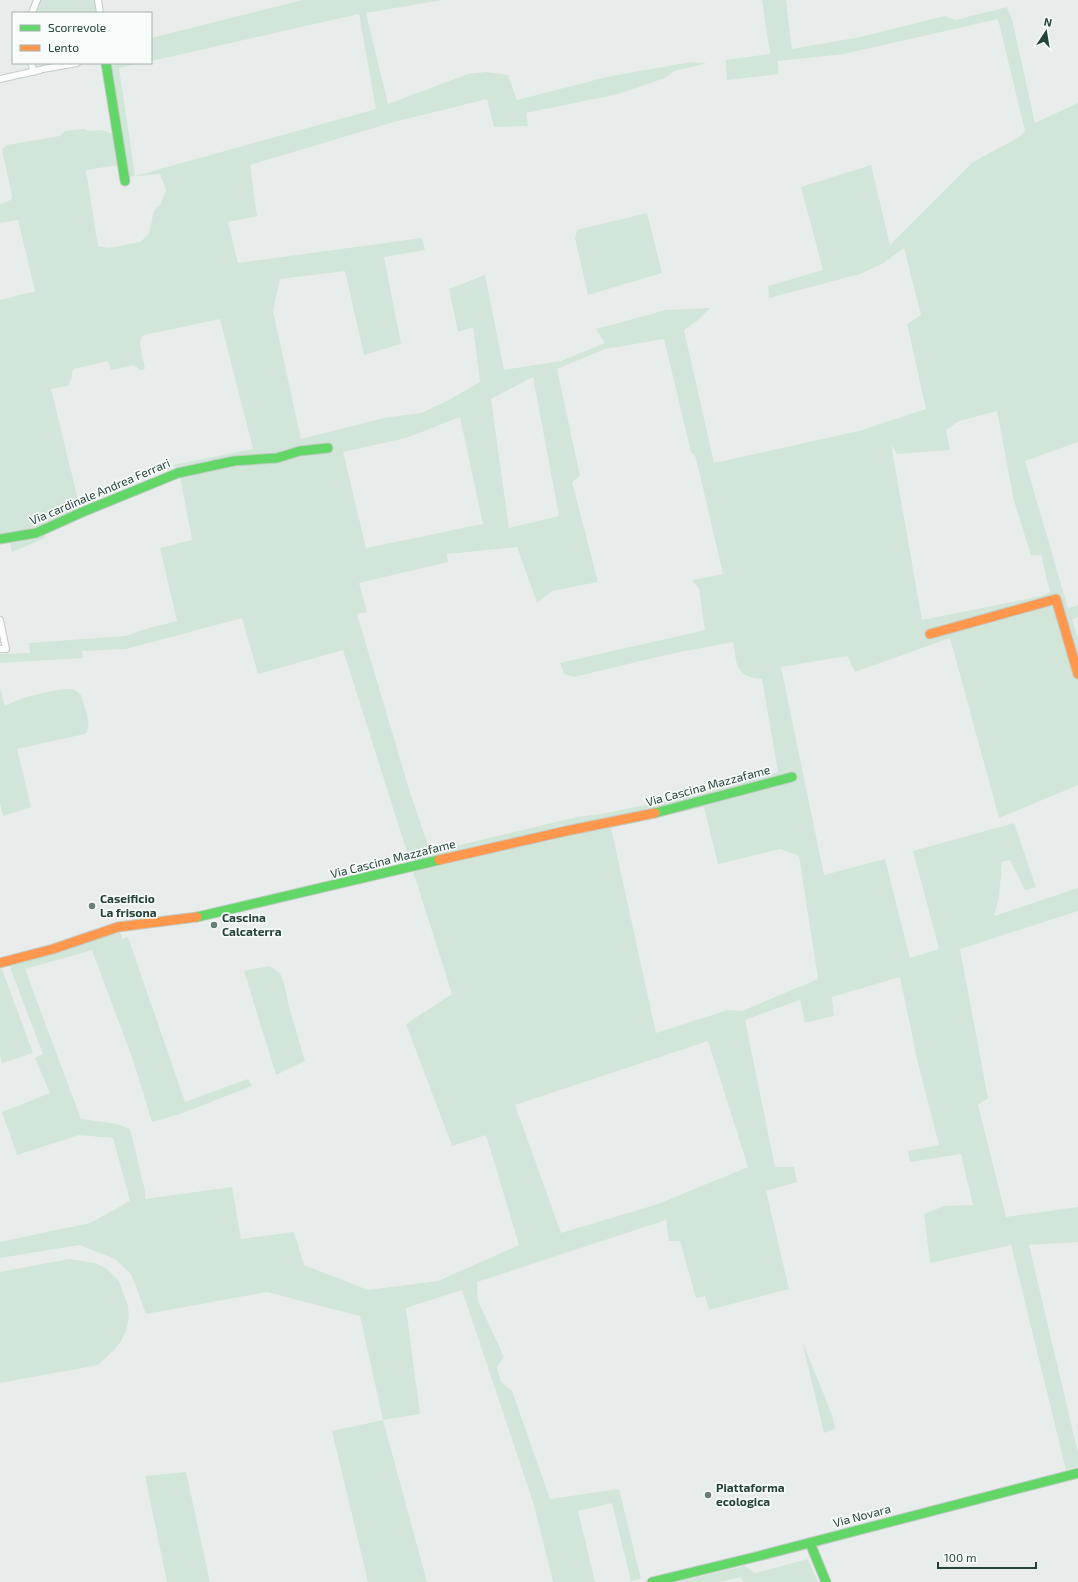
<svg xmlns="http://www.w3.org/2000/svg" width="1078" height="1582" viewBox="0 0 1078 1582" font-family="'Exo 2',sans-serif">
	<rect width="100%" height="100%" fill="#e8edeb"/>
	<g fill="#d1e6d8" fill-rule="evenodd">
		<polygon points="39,0 95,0 98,13 33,13"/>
		<path d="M302 0H442L366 13 388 104 468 74 487 72 508 75 517 100 611 76 692 62 707 63 674 71 665 78 618 94 526 113 528 126 494 127 487 99 394 122 250 165 257 216 228 222 238 263 422 238 425 250 384 257 401 344 364 355 345 271 280 279 273 311 301 439 384 418 421 413 447 401 480 382 473 327 458 332 449 289 485 275 504 370 561 361 605 343 596 329 666 310 710 308 697 321 684 330 714 463 859 431 926 409 907 324 921 315 904 248 882 264 860 274 769 298 768 286 823 270 801 187 871 165 890 245 973 162 1021 136 1025 131 998 19 844 54 778 61V74L727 80 726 60 770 54 762 0H786L792 49 860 37 945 16 955 20 1007 7 1012 19 1035 123 1078 103V442L1025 461 1068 608 1078 605V617L1072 619 1078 638V785L999 818 950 638 855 672 847 656 781 667 824 875 885 859 910 958 939 949 913 851 1014 823 1036 887 1025 890 1010 860 1002 862 999 898 994 916 1078 888V911L960 949 988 1098 978 1105 1006 1217 1078 1207V1242L1029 1245 1078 1453V1467L1066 1470 1011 1245 930 1263 924 1214 944 1206 973 1205 961 1154 910 1162 908 1151 939 1145 917 1059 900 977 832 997 834 1016 805 1023 800 1000 745 1020 775 1167H794L797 1182 766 1191 789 1289 709 1310 705 1296 696 1298 680 1241H669L666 1220 477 1282 478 1301 504 1357 497 1367 501 1382 512 1391 550 1499 619 1489 641 1579 631 1581 612 1503 578 1511 595 1582H553L533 1502 462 1290 406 1308 420 1414 383 1420 427 1582H368L332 1431 383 1420 360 1316 267 1292 146 1314 131 1274 115 1259 80 1245 0 1258V1242L90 1223 130 1201 113 1138 79 1135 17 1155 2 1112 50 1093 35 1058 43 1054 9 965 120 931 122 939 128 937 185 1102 248 1079 252 1086 183 1113 152 1122 134 1063 92 950 25 969 81 1119 117 1124 130 1129 145 1191V1199L232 1187 241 1239 294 1232 304 1265 368 1290 438 1281 519 1245 486 1135 452 1146 406 1024 452 994 343 650 258 674 242 618 126 649 82 651 83 658 0 663V654L30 653 29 643 125 636 149 628 177 621 160 548 192 540 180 476 173 465 253 449 220 319 144 335 141 338 140 345 145 369 140 370 134 365 111 370 108 361 73 369 71 381 68 386 51 389 80 508 43 528 45 538 12 552 9 535 0 536V300L35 291 18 220 0 223V204L11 200 12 196 2 150 3 148 7 145 60 136 65 131 84 129 88 131 102 130 118 136 109 63H141L119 68 135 176 376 109 359 14 151 61V38ZM125 164 127 177 160 174 166 190 160 205 154 210 149 234 140 242 109 248 98 246 86 170ZM664 339 691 452 695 456 699 471 723 574 692 580 699 589 705 630 560 663 564 674 574 677 670 654 733 642C737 665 735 677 762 679L778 772 694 795 607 813 577 817 435 851 429 848 409 789 357 614 367 612 359 583 448 562 447 554 517 547 537 603 552 591 598 582 572 482 580 476 557 369 605 349ZM533 377 559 516 509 528 491 399ZM997 411 1014 501 1031 555H1041L1050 592 1041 596 922 620 891 444 897 454 950 450 946 430 959 421ZM460 417 483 524 366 548 343 452 406 438ZM704 807 718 864 780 849 799 856 818 979 742 1011 728 1010 656 1033 611 828ZM708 1041 748 1167 658 1204 561 1233 515 1105Z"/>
		<polygon points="647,213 662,273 588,295 575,238 577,230"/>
		<path d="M0 688 5 706C19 698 50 690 67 689 73 689 77 691 81 695 83 705 94 726 85 734L17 749 31 807 3 816 0 803Z"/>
		<polygon points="269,966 280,973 284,983 289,1007 305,1061 276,1075 244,971"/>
		<polygon points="2,969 33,1053 2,1063 0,1056 0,970"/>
		<polygon points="69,1259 95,1263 106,1268 119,1281 128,1306 129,1317 126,1331 121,1341 115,1349 98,1365 0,1383 0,1272"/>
		<polygon points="802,1341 832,1415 835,1429 824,1433"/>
		<polygon points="186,1472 210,1582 167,1582 145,1476"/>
		<polygon points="808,1559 818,1582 743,1582 741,1577 721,1582 675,1582 745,1566 755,1573"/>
	</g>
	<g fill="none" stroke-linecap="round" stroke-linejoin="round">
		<g stroke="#c5cac8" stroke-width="8">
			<g id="street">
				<polyline points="98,0 100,13"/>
				<polyline points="32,13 37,0"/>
				<polyline points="31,63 34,72"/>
				<polyline points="43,69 77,63"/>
				<polyline points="0,79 40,70"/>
				<polyline points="0,620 6,649 0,649"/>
			</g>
		</g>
		<g stroke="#c3cbc8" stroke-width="11">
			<g id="fast">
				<polyline points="106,63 125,181"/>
				<polyline points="0,539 36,533 85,511 178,473 234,461 277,458 300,451 328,448"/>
				<polyline points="655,813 792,777"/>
				<polyline points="197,917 439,860"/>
				<polyline points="810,1543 826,1582"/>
				<polyline points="652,1582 759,1556 1078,1473"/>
			</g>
		</g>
		<g stroke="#c3cbc8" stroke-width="11">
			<g id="slow">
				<polyline points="930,634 1056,599 1078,674"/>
				<polyline points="439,860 566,831 655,813"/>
				<polyline points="0,963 53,949 118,927 197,917"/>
			</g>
		</g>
		<use href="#street" stroke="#fcfcfc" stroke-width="6"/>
		<use href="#fast" stroke="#63d668" stroke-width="9"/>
		<use href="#slow" stroke="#ff974d" stroke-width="9"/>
	</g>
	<g fill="#697e78" stroke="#f7fbf9" stroke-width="1.5">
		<circle cx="92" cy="906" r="4"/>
		<circle cx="214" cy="925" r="4"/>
		<circle cx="708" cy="1495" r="4"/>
	</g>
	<g text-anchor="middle" stroke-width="3.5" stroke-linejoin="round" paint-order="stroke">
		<g font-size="12" fill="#24423a" stroke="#f7fbf9">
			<text transform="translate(100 492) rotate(-23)" y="4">Via cardinale Andrea Ferrari</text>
			<text transform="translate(708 786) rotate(-15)" y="4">Via Cascina Mazzafame</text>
			<text transform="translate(393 859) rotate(-14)" y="4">Via Cascina Mazzafame</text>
			<text transform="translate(862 1516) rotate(-15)" y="4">Via Novara</text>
		</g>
		<g font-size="12" font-weight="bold" fill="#24423a" stroke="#f7fbf9" text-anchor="start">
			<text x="100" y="903">Caseificio<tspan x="100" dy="14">La frisona</tspan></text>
			<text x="222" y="922">Cascina<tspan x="222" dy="14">Calcaterra</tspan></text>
			<text x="716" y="1492">Piattaforma<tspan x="716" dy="14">ecologica</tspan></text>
		</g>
	</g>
	<rect x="12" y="12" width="140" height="52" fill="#f7fbf9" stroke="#a3b1ad"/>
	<rect x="20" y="25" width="20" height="6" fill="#63d668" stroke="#a3b1ad"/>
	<text x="48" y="32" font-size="12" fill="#24423a">Scorrevole</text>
	<rect x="20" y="45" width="20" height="6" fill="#ff974d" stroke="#a3b1ad"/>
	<text x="48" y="52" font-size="12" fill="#24423a">Lento</text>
	<g transform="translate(1046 32) rotate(12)" stroke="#f7fbf9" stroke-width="3" paint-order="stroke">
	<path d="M0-3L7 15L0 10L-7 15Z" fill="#24423a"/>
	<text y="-6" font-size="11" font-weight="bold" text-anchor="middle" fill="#24423a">N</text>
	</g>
	<path d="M938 1562v6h98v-6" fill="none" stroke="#24423a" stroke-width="2"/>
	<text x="944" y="1562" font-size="12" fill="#24423a" stroke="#f7fbf9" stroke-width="3" paint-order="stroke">100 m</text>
</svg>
